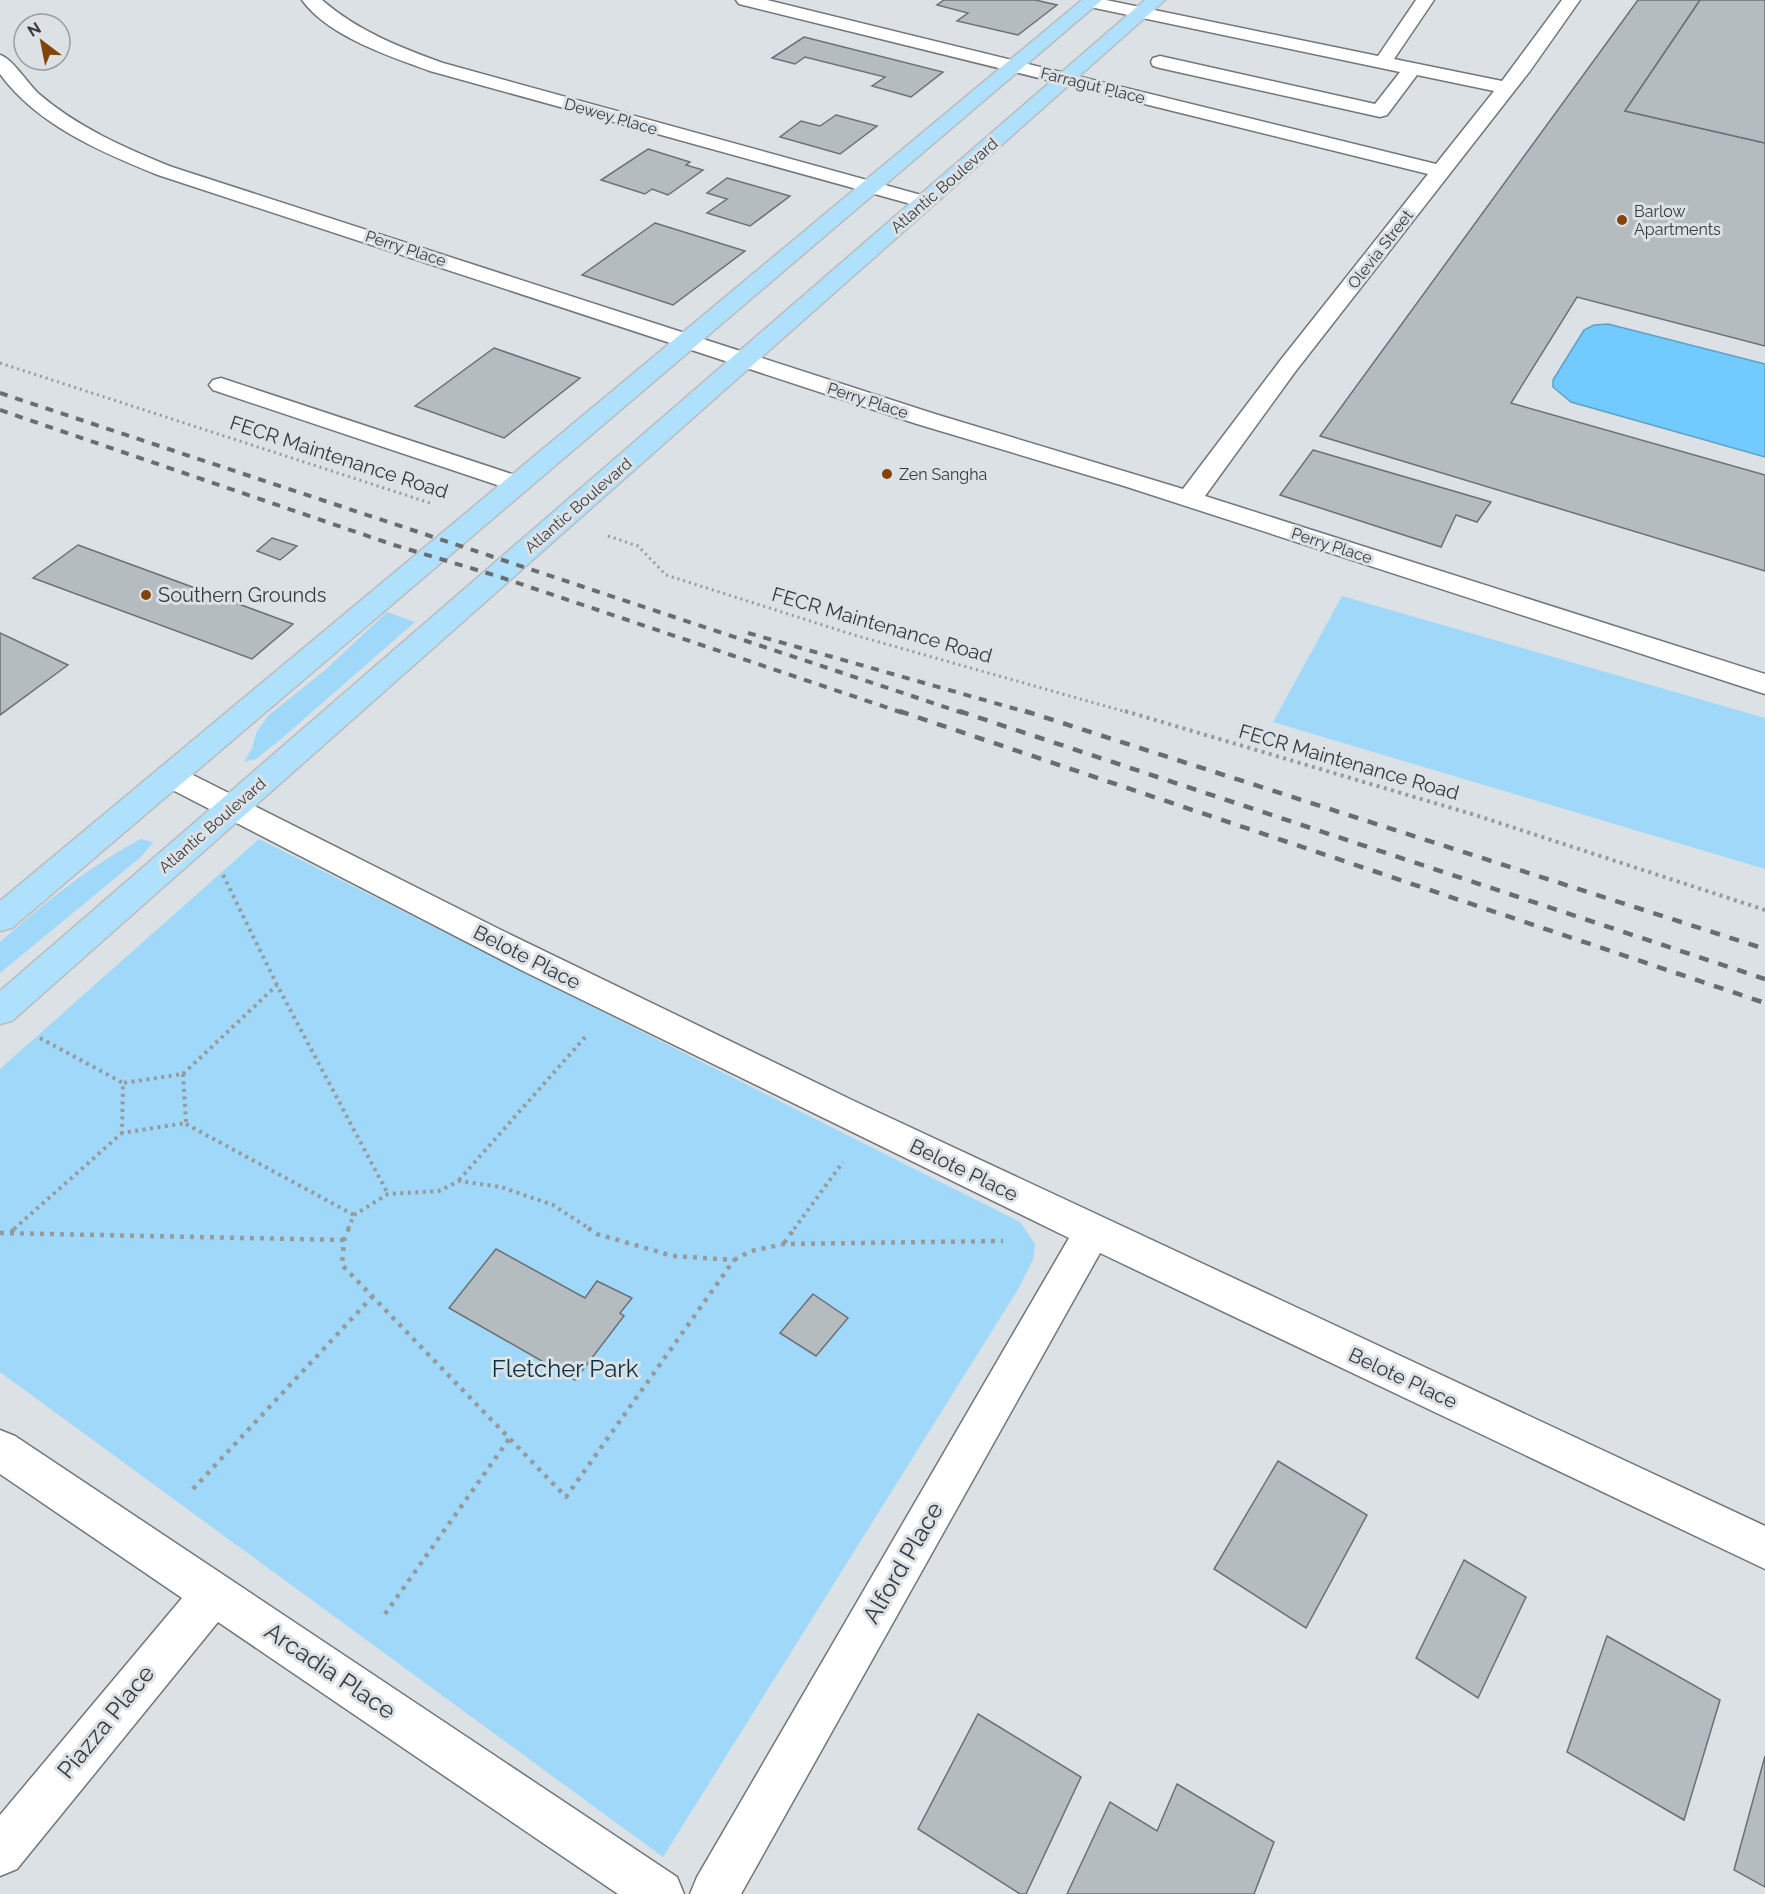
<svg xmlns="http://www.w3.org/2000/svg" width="1765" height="1894" viewBox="0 0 1765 1894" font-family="Raleway,sans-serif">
	<rect width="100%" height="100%" fill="#dbe1e5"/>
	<g fill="#a0d8fa">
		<polygon points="1342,596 1765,718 1765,869 1273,722"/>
		<polygon points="387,612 415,622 281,739 256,759 244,762 252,748 257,731 269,715 324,671"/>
		<path d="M141 839 153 842 142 856 0 973V942C47 901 85 869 141 839Z"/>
		<polygon points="259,839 1020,1222 1035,1244 1033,1260 1017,1291 663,1857 0,1372 0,1069"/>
	</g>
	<polygon fill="#71cbff" stroke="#60a0c4" stroke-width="1.5" points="1608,324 1765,364 1765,457 1571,402 1553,387 1553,380 1584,330 1594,325"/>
	<g fill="#b5bcc0" stroke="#6a7074" stroke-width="1.5">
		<polygon points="944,0 1035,0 1057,5 1018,35 957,21 968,13 937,5"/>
		<polygon points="1638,0 1700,0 1625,111 1765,143 1765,346 1577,297 1511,403 1765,475 1765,571 1320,436"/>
		<polygon points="1700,0 1765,0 1765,143 1625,111"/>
		<polygon points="804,37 943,72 911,97 872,86 885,77 805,57 795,64 772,58"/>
		<polygon points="836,115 877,126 840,154 780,137 801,121 820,126"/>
		<polygon points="648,149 690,162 686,165 703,170 668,195 652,189 645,194 601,180"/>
		<polygon points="727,178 790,196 750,226 707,213 727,199 707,193"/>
		<polygon points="655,223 745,251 673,305 582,275"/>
		<polygon points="494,348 580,378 504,438 415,406"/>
		<polygon points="1313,450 1491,502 1477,522 1456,515 1441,547 1280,495"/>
		<polygon points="272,538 297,546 280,560 257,551"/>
		<polygon points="78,545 293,624 252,659 33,578"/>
		<polygon points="0,633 68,665 0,715"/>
		<polygon points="496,1249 585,1298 597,1281 632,1298 620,1313 624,1316 575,1380 449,1308"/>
		<polygon points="813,1294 848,1318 816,1356 780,1333"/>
		<polygon points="1278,1461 1367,1515 1306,1628 1214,1569"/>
		<polygon points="1464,1560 1526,1597 1478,1698 1416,1658"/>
		<polygon points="1607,1636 1720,1700 1684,1820 1567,1752"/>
		<polygon points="978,1714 1081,1777 1026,1894 1020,1894 918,1829"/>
		<polygon points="1765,1756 1765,1887 1734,1870"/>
		<polygon points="1177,1784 1274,1842 1254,1894 1067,1894 1110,1802 1157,1831"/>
	</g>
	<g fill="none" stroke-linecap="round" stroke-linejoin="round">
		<g stroke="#707679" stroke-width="3">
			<g id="minor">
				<path d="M302 0H322C358 31 399 47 443 63L932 198 935 202 932 206 925 208 918 206 430 71C389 56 328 36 302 0Z"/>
				<path d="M736 0H767L1436 164 1494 91 1417 75 1387 115 1380 117 1160 68 1153 66 1151 62 1153 58 1160 56 1375 104 1400 72 1090 7 1084 6 1081 2 1083 0H1106L1378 56 1416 0H1434L1394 59 1502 81 1562 0H1580L1530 71 1295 372 1205 496 1765 674V694L1124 486 917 424 158 175C101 152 37 125 0 74V55C12 58 28 84 39 94 77 127 125 148 172 167L935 414 1183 489 1279 362 1428 174 739 4Z"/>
				<polygon points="221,378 527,479 531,484 527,489 518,492 509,489 213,390 209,385 213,380"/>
				<polygon points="170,765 181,769 501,930 854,1101 1765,1526 1765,1569 1100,1253 741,1894 690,1894 697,1877 1069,1238 523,971 159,783 155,776 159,769"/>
				<polygon points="0,1430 15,1436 677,1877 684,1894 618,1894 218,1622 17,1869 0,1876 0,1815 182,1598 0,1474"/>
			</g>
		</g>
		<g stroke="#bbbcbd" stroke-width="3">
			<g id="major">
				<polygon points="1082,0 1102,0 12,928 0,931 0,901"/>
				<polygon points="1145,0 1165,0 12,1021 0,1024 0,991"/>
			</g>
		</g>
		<g stroke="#969a9d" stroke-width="3" stroke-dasharray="2 4" stroke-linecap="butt">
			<polyline points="0,363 430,503"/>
			<polyline points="608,536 638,546 666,575 854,635 1130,713"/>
		</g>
		<g stroke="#969a9d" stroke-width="4" stroke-dasharray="3 4.5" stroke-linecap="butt">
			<polyline points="1125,711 1475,815 1765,910"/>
			<polyline points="223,875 277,985 388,1194"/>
			<polyline points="40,1038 123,1083"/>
			<polygon points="183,1074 186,1123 122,1133 123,1083"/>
			<polyline points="183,1074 277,985"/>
			<polyline points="186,1124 354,1215"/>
			<polyline points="459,1180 587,1035"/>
			<polyline points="14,1229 122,1133"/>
			<polyline points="348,1229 354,1215 388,1194 439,1191 459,1181 501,1187 553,1205 590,1229"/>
			<polyline points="794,1229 843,1162"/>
		</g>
		<g stroke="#969a9d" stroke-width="4.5" stroke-dasharray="4 6" stroke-linecap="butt">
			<polyline points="349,1228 344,1240 342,1265 566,1497 734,1260"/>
			<polyline points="588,1228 597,1234 673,1256 734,1260"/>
			<polyline points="11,1232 16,1228"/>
			<polyline points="0,1233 344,1240"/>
			<polyline points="784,1243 795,1228"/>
			<polyline points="734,1260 751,1251 784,1244 1003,1241"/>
			<polyline points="193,1489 372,1297"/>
			<polyline points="385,1614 509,1439"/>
		</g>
		<use href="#minor" fill="#fff" fill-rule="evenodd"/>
		<use href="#major" fill="#afe0fc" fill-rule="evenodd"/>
		<g stroke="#696d6f" stroke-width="4" stroke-dasharray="8 8" stroke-linecap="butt">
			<polyline points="0,393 963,713"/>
			<polyline points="0,410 394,545 497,576 903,713"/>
			<polyline points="748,633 1030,713"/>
		</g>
		<g stroke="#696d6f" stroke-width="4.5" stroke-dasharray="10 10" stroke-linecap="butt">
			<polyline points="899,711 1765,1003"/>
			<polyline points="959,711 1765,979"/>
			<polyline points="1025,711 1765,949"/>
		</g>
	</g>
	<g fill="#844409" stroke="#dbe1e5" stroke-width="2">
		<circle cx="1622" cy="220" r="6"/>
		<circle cx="887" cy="474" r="6"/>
		<circle cx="146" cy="595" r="6"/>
	</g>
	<g text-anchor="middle" stroke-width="6" stroke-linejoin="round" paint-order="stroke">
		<g font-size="16" fill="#383a3c" stroke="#dbe1e5">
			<text transform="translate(1093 85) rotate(14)" y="6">Farragut Place</text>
			<text transform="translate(611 116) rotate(16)" y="6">Dewey Place</text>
			<text transform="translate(944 185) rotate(-41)" y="6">Atlantic Boulevard</text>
			<text transform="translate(406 248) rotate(18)" y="6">Perry Place</text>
			<text transform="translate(1380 249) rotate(-52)" y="6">Olevia Street</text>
			<text transform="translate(868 400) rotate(18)" y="6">Perry Place</text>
			<text transform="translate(578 505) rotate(-41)" y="6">Atlantic Boulevard</text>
			<text transform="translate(1332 545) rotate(18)" y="6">Perry Place</text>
			<text transform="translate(212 825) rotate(-41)" y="6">Atlantic Boulevard</text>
		</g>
		<g font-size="16" fill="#383a3c" stroke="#dbe1e5" text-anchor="start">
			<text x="1634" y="217">Barlow<tspan x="1634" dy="18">Apartments</tspan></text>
			<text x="899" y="480">Zen Sangha</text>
		</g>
		<g font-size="20" fill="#383a3c" stroke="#dbe1e5">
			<text transform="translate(339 457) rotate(18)" y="7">FECR Maintenance Road</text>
			<text transform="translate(882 625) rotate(16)" y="7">FECR Maintenance Road</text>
			<text transform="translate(1349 762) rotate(16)" y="7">FECR Maintenance Road</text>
			<text transform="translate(527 957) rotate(27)" y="7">Belote Place</text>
			<text transform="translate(964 1170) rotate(26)" y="7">Belote Place</text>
			<text transform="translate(1403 1378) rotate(25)" y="7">Belote Place</text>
		</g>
		<g font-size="20" fill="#383a3c" stroke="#dbe1e5" text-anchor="start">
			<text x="158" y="602">Southern Grounds</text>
		</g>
		<g font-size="24" fill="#093247" stroke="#dbe1e5">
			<text x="565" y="1377">Fletcher Park</text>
		</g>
		<g font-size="24" fill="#383a3c" stroke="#dbe1e5">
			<text transform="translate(903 1563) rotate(-60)" y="8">Alford Place</text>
			<text transform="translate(330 1671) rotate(34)" y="8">Arcadia Place</text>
			<text transform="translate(106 1722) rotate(-51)" y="8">Piazza Place</text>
		</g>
	</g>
	<g transform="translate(42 42) rotate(328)"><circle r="28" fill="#dbe1e5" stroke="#9a9ea1" stroke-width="1.5"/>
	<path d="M0-4.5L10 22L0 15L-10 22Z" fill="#844409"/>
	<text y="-9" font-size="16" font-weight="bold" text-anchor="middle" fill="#383a3c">N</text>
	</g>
</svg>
